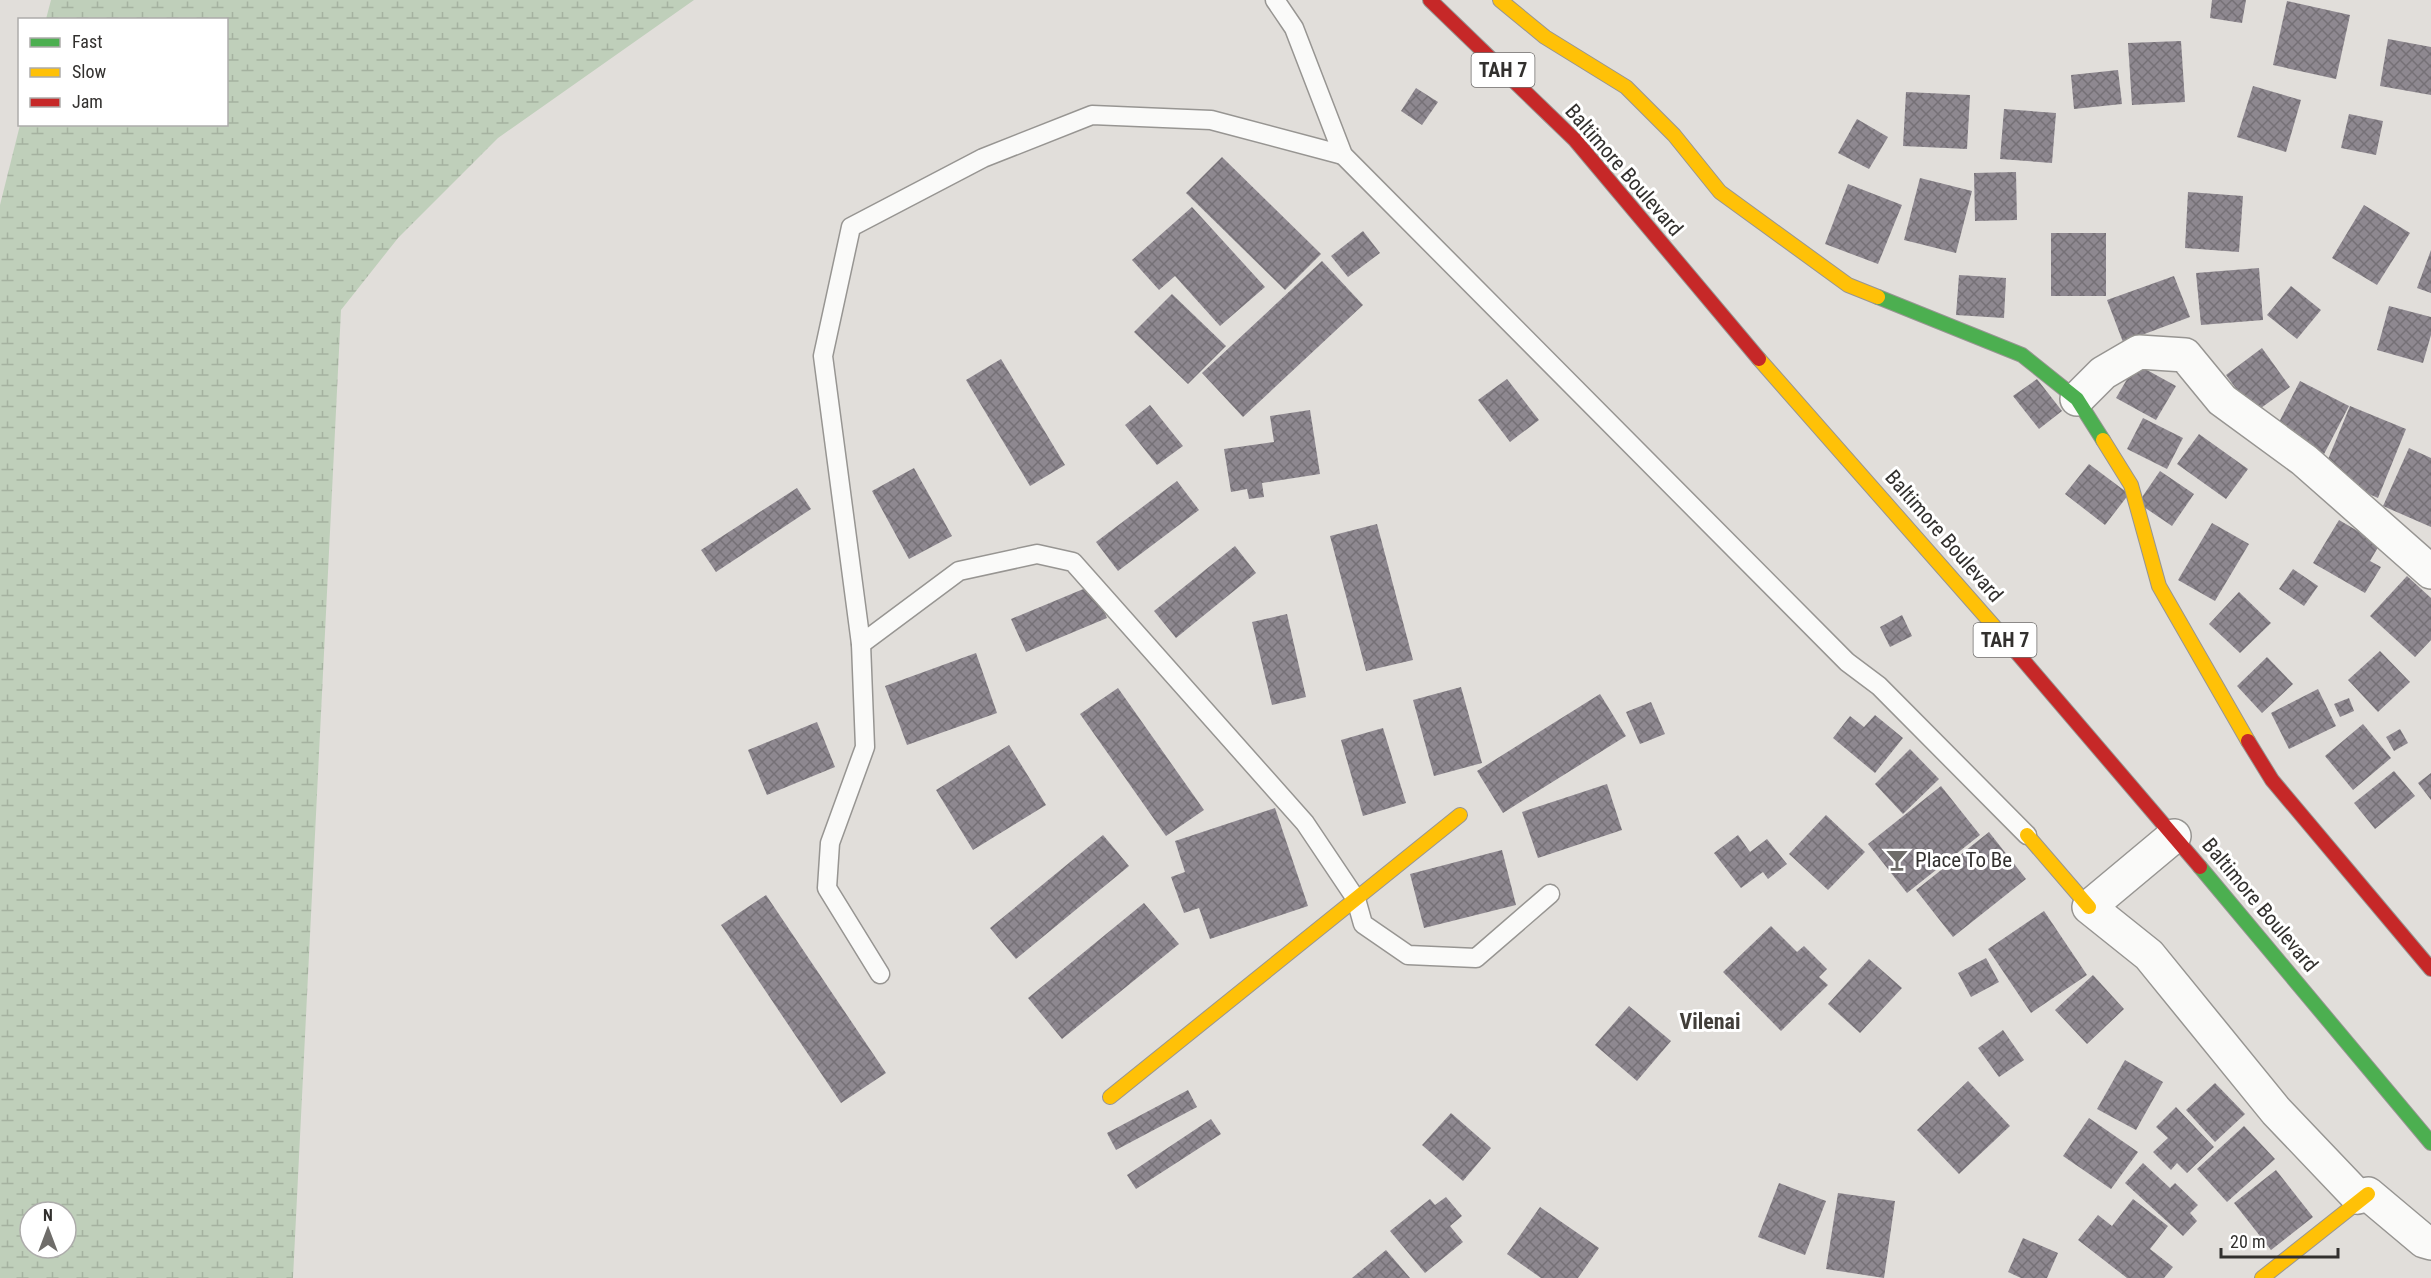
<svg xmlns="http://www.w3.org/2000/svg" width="2431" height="1278" viewBox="0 0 2431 1278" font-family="'Roboto Condensed',sans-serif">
	<defs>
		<pattern id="wetland-marsh" width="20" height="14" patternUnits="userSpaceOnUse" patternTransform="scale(1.5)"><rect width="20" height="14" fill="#bfcfba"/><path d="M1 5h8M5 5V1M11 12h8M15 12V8" fill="none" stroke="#a5b2a0"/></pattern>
		<pattern id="building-cross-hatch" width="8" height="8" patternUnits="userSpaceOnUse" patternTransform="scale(1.5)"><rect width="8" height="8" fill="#8e8890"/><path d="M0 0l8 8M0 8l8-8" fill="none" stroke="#757076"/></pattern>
	</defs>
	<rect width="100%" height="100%" fill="#e1deda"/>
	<path fill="url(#wetland-marsh)" fill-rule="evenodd" d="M51 0H694L498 138 398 238 341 310 293 1278H0V205L20 125 226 124V20L46 19ZM30 1212H66V1248H30Z"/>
	<g fill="url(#building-cross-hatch)">
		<polygon points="2212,0 2246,0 2242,23 2210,18"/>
		<polygon points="2287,1 2350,15 2336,79 2273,65"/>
		<polygon points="2388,39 2431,47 2431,95 2380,86"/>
		<polygon points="2181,41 2185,102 2132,105 2128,43"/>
		<polygon points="2118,70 2122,104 2074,109 2071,75"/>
		<polygon points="2253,86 2301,100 2286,152 2237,137"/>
		<polygon points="1416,88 1438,102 1422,125 1401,111"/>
		<polygon points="1906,92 1970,95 1967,149 1903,146"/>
		<polygon points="2004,109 2056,113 2052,163 2000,159"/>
		<polygon points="2349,114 2383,121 2376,155 2341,148"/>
		<polygon points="1857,119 1888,137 1869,169 1838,153"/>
		<polygon points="1222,157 1321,254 1285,290 1186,193"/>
		<polygon points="2016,172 2017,220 1975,221 1974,173"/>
		<polygon points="1920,178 1972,191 1956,253 1904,240"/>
		<polygon points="1848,184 1902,205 1878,264 1825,244"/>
		<polygon points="2188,192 2243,196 2239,252 2185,248"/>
		<polygon points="2364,205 2410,233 2377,285 2332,258"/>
		<polygon points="1192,207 1265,287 1220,326 1175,276 1159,290 1132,260"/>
		<polygon points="1363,231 1380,253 1348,277 1331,256"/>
		<rect x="2051" y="233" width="55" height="63"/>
		<polygon points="2431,250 2431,293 2417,288"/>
		<polygon points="1322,261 1363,305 1243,417 1202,373"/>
		<polygon points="2259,268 2263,320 2201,325 2196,273"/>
		<polygon points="1959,275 2006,278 2004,318 1956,315"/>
		<polygon points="2174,276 2190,317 2123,342 2107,300"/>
		<polygon points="2291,286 2321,310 2297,339 2267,315"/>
		<polygon points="1172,294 1226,346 1188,384 1134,332"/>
		<polygon points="2389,306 2431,317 2431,335 2423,363 2377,350"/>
		<polygon points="2262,348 2290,387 2254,413 2226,375"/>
		<polygon points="1001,359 1065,465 1030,486 966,380"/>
		<polygon points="2136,364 2176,386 2156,420 2116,398"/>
		<polygon points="1507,379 1539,420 1510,442 1478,400"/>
		<polygon points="2037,379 2062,411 2039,429 2013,396"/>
		<polygon points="2300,381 2349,406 2322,458 2273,434"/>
		<polygon points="1150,405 1183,446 1157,465 1125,425"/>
		<polygon points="2350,406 2406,429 2378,498 2322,474"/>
		<polygon points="1310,410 1320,474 1262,483 1264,497 1249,499 1247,489 1231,492 1224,449 1274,442 1270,416"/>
		<polygon points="2143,418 2183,438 2167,469 2127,449"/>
		<polygon points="2199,434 2248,469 2226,499 2177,464"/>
		<polygon points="2409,448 2431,458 2431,527 2383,506"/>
		<polygon points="2089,464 2129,494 2105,525 2065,494"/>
		<polygon points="914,468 952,536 909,559 872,491"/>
		<polygon points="2160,471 2194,494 2172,526 2138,503"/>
		<polygon points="1177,481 1199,510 1118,571 1096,542"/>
		<polygon points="797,488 811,509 716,572 701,550"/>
		<polygon points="2339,520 2380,544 2370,561 2381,567 2365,593 2313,563"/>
		<polygon points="2212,523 2249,544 2215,601 2178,580"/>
		<polygon points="1377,524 1413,660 1366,671 1330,536"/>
		<polygon points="1235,546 1256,573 1176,638 1154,611"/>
		<polygon points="2293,569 2318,586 2304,606 2279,589"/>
		<polygon points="2407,576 2431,598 2431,640 2415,657 2370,616"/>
		<polygon points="1093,585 1107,618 1026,652 1011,619"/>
		<polygon points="2239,592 2271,623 2240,653 2209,624"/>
		<polygon points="1287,614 1306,697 1272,705 1252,622"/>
		<polygon points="1902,615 1912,636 1890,647 1880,627"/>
		<polygon points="2380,651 2410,682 2378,712 2348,680"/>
		<polygon points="976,653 997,713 907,745 885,686"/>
		<polygon points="2267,657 2293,684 2262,713 2237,686"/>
		<polygon points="1461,687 1482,763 1434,776 1413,700"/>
		<polygon points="1118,688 1204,810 1166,836 1080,714"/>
		<polygon points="2318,689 2336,726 2289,749 2271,713"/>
		<polygon points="1600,694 1626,736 1503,813 1477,771"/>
		<polygon points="2349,698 2354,711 2340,717 2334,704"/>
		<polygon points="1651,702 1665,734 1640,744 1626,712"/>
		<polygon points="1875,715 1903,738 1875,773 1833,738 1850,716 1864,727"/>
		<polygon points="817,722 835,767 767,795 748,750"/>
		<polygon points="2363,724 2391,758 2353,790 2325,756"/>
		<polygon points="1383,728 1406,803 1363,816 1341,740"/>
		<polygon points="2400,729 2408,743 2394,751 2386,737"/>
		<polygon points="1009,745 1046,805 973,850 936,790"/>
		<polygon points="1910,749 1939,779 1903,814 1875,784"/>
		<polygon points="2394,771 2415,796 2375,829 2354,803"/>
		<polygon points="2431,773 2431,800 2418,783"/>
		<polygon points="1607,784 1622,830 1538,858 1522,812"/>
		<polygon points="1941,786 1980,835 1907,893 1868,844"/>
		<polygon points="1275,808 1308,906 1210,939 1199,908 1184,913 1171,877 1185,872 1175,841"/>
		<polygon points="1826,815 1865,852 1828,890 1789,854"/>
		<polygon points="1989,832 2026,879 1953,937 1916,890"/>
		<polygon points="1103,835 1129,866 1016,959 990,928"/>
		<polygon points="1738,835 1750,852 1767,839 1787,864 1768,879 1763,872 1741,888 1714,853"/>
		<polygon points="1502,850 1516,905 1424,928 1410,874"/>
		<polygon points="766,895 886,1073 841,1103 721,925"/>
		<polygon points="1144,903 1179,944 1062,1039 1028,998"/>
		<polygon points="2044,911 2087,975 2031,1013 1988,949"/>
		<polygon points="1771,926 1797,952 1804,946 1827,969 1819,977 1828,985 1781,1031 1723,972"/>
		<polygon points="1986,958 1999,982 1971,997 1958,973"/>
		<polygon points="1869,959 1902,988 1860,1033 1828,1004"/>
		<polygon points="2093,975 2124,1009 2087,1044 2055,1010"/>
		<polygon points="1629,1006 1671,1041 1637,1081 1595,1045"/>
		<polygon points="2003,1030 2024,1060 1999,1077 1978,1048"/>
		<polygon points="2125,1060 2163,1082 2136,1130 2097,1109"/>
		<polygon points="1968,1081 2010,1126 1959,1174 1917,1130"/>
		<polygon points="2215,1083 2245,1114 2215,1142 2186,1110"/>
		<polygon points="1188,1090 1197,1107 1116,1150 1107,1133"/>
		<polygon points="2176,1107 2214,1147 2187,1173 2177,1163 2171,1170 2153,1152 2168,1138 2156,1127"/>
		<polygon points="1451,1113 1491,1148 1463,1181 1422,1145"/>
		<polygon points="2089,1118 2138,1152 2111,1189 2063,1156"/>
		<polygon points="1211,1119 1221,1134 1136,1189 1127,1175"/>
		<polygon points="2244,1126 2275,1159 2227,1202 2197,1169"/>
		<polygon points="2143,1163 2170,1188 2175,1183 2198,1205 2190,1213 2197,1221 2183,1236 2125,1183"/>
		<polygon points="2276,1170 2313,1217 2271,1250 2234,1203"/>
		<polygon points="1779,1183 1826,1201 1805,1255 1758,1237"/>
		<polygon points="1838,1193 1895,1201 1884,1278 1826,1269"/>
		<polygon points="1446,1197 1462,1216 1450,1226 1463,1242 1425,1273 1390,1231 1430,1199 1435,1205"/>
		<polygon points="2133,1199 2168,1226 2150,1249 2173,1267 2164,1278 2127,1278 2078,1240 2098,1215 2112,1226"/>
		<polygon points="1540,1207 1599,1248 1578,1278 1541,1278 1507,1254"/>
		<polygon points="2023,1238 2058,1253 2047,1278 2021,1278 2008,1272"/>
		<polygon points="1386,1250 1410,1278 1352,1278"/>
	</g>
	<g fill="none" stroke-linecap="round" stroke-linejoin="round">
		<g stroke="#979592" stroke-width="21">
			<g id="lane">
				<polyline points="1275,0 1294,28 1343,155 1847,662 1879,686 2027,835"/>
				<polyline points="861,644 959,571 1037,554 1073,562 1305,823 1356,899 1363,924 1408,955 1476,958 1550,894"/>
				<polyline points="880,974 827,888 830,843 865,747 861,644 823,356 851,227 983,158 1092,115 1211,120 1343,155"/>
			</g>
		</g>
		<g stroke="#979592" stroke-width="36">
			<g id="street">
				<polyline points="2077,399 2103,373 2139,352 2185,355 2222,400 2304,460 2431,572"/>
				<polyline points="2174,836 2089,907 2149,955 2276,1111 2358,1197 2368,1194 2424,1241 2431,1243"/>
			</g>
		</g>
		<g stroke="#979592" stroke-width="16">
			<g id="fast">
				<polyline points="1878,297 2022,355 2077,399 2103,440"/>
				<polyline points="2200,867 2431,1143"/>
			</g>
		</g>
		<g stroke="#979592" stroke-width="16">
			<g id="slow">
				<polyline points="1500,0 1545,37 1626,87 1674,135 1720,192 1848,285 1878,297"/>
				<polyline points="1759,359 2000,633"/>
				<polyline points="2103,440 2131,485 2159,586 2248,741"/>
				<polyline points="2027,835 2089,907"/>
				<polyline points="1110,1097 1460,815"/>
				<polyline points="2262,1278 2368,1194"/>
			</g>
		</g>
		<g stroke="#979592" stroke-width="16">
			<g id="jam">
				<polyline points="1430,0 1575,140 1759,359"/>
				<polyline points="2000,633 2200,867"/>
				<polyline points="2248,741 2272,780 2431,969"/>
			</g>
		</g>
		<use href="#lane" stroke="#fafaf9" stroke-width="18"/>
		<use href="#street" stroke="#fafaf9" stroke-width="33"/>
		<use href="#fast" stroke="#4caf50" stroke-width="14"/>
		<use href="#slow" stroke="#ffc107" stroke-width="14"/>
		<use href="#jam" stroke="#c62828" stroke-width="14"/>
	</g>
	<defs>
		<g id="bar-bare" transform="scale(1.8)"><path d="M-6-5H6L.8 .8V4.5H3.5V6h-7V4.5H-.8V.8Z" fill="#6f6d6a" stroke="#fff" stroke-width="2.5" paint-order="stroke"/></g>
	</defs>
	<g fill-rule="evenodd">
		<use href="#bar-bare" x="1897" y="860"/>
	</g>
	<g text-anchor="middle" stroke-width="6" stroke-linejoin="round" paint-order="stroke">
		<g fill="#fff" stroke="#706e6d" stroke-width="1.5">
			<rect x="1471.5" y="53" width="63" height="34" rx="4.5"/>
			<rect x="1973.5" y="623" width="63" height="34" rx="4.5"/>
		</g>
		<g font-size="20" font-weight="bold" fill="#32302e">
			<text x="1503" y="77">TAH 7</text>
			<text x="2005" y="647">TAH 7</text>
		</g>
		<g font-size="21" fill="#32302e" stroke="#fff">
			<text transform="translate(1624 170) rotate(49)" y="7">Baltimore Boulevard</text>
			<text transform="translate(1944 536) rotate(49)" y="7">Baltimore Boulevard</text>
			<text transform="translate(2260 905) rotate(50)" y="7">Baltimore Boulevard</text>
		</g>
		<g font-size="21" fill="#32302e" stroke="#fff" text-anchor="start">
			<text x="1915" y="867">Place To Be</text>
		</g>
		<g font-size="22" font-weight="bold" fill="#423e39" stroke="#fff">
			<text x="1710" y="1029">Vilenai</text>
		</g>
	</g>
	<rect x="18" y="18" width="210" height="108" fill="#ffffff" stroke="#adacab" stroke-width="1.5"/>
	<rect x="30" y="38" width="30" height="9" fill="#4caf50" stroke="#adacab" stroke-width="1.5"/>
	<text x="72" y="48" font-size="18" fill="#32302e">Fast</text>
	<rect x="30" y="68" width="30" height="9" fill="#ffc107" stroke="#adacab" stroke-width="1.5"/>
	<text x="72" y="78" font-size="18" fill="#32302e">Slow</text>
	<rect x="30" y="98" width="30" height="9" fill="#c62828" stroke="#adacab" stroke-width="1.5"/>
	<text x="72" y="108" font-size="18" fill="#32302e">Jam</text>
	<g transform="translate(48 1230)"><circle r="28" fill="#ffffff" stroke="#adacab" stroke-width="1.5"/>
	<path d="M0-4.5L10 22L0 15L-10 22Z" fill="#6f6d6a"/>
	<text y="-9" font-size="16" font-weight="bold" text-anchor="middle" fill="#32302e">N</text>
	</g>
	<path d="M2221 1248v9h117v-9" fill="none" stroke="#32302e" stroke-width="3"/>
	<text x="2230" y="1248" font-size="18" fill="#32302e" stroke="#ffffff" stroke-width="4.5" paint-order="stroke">20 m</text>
</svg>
